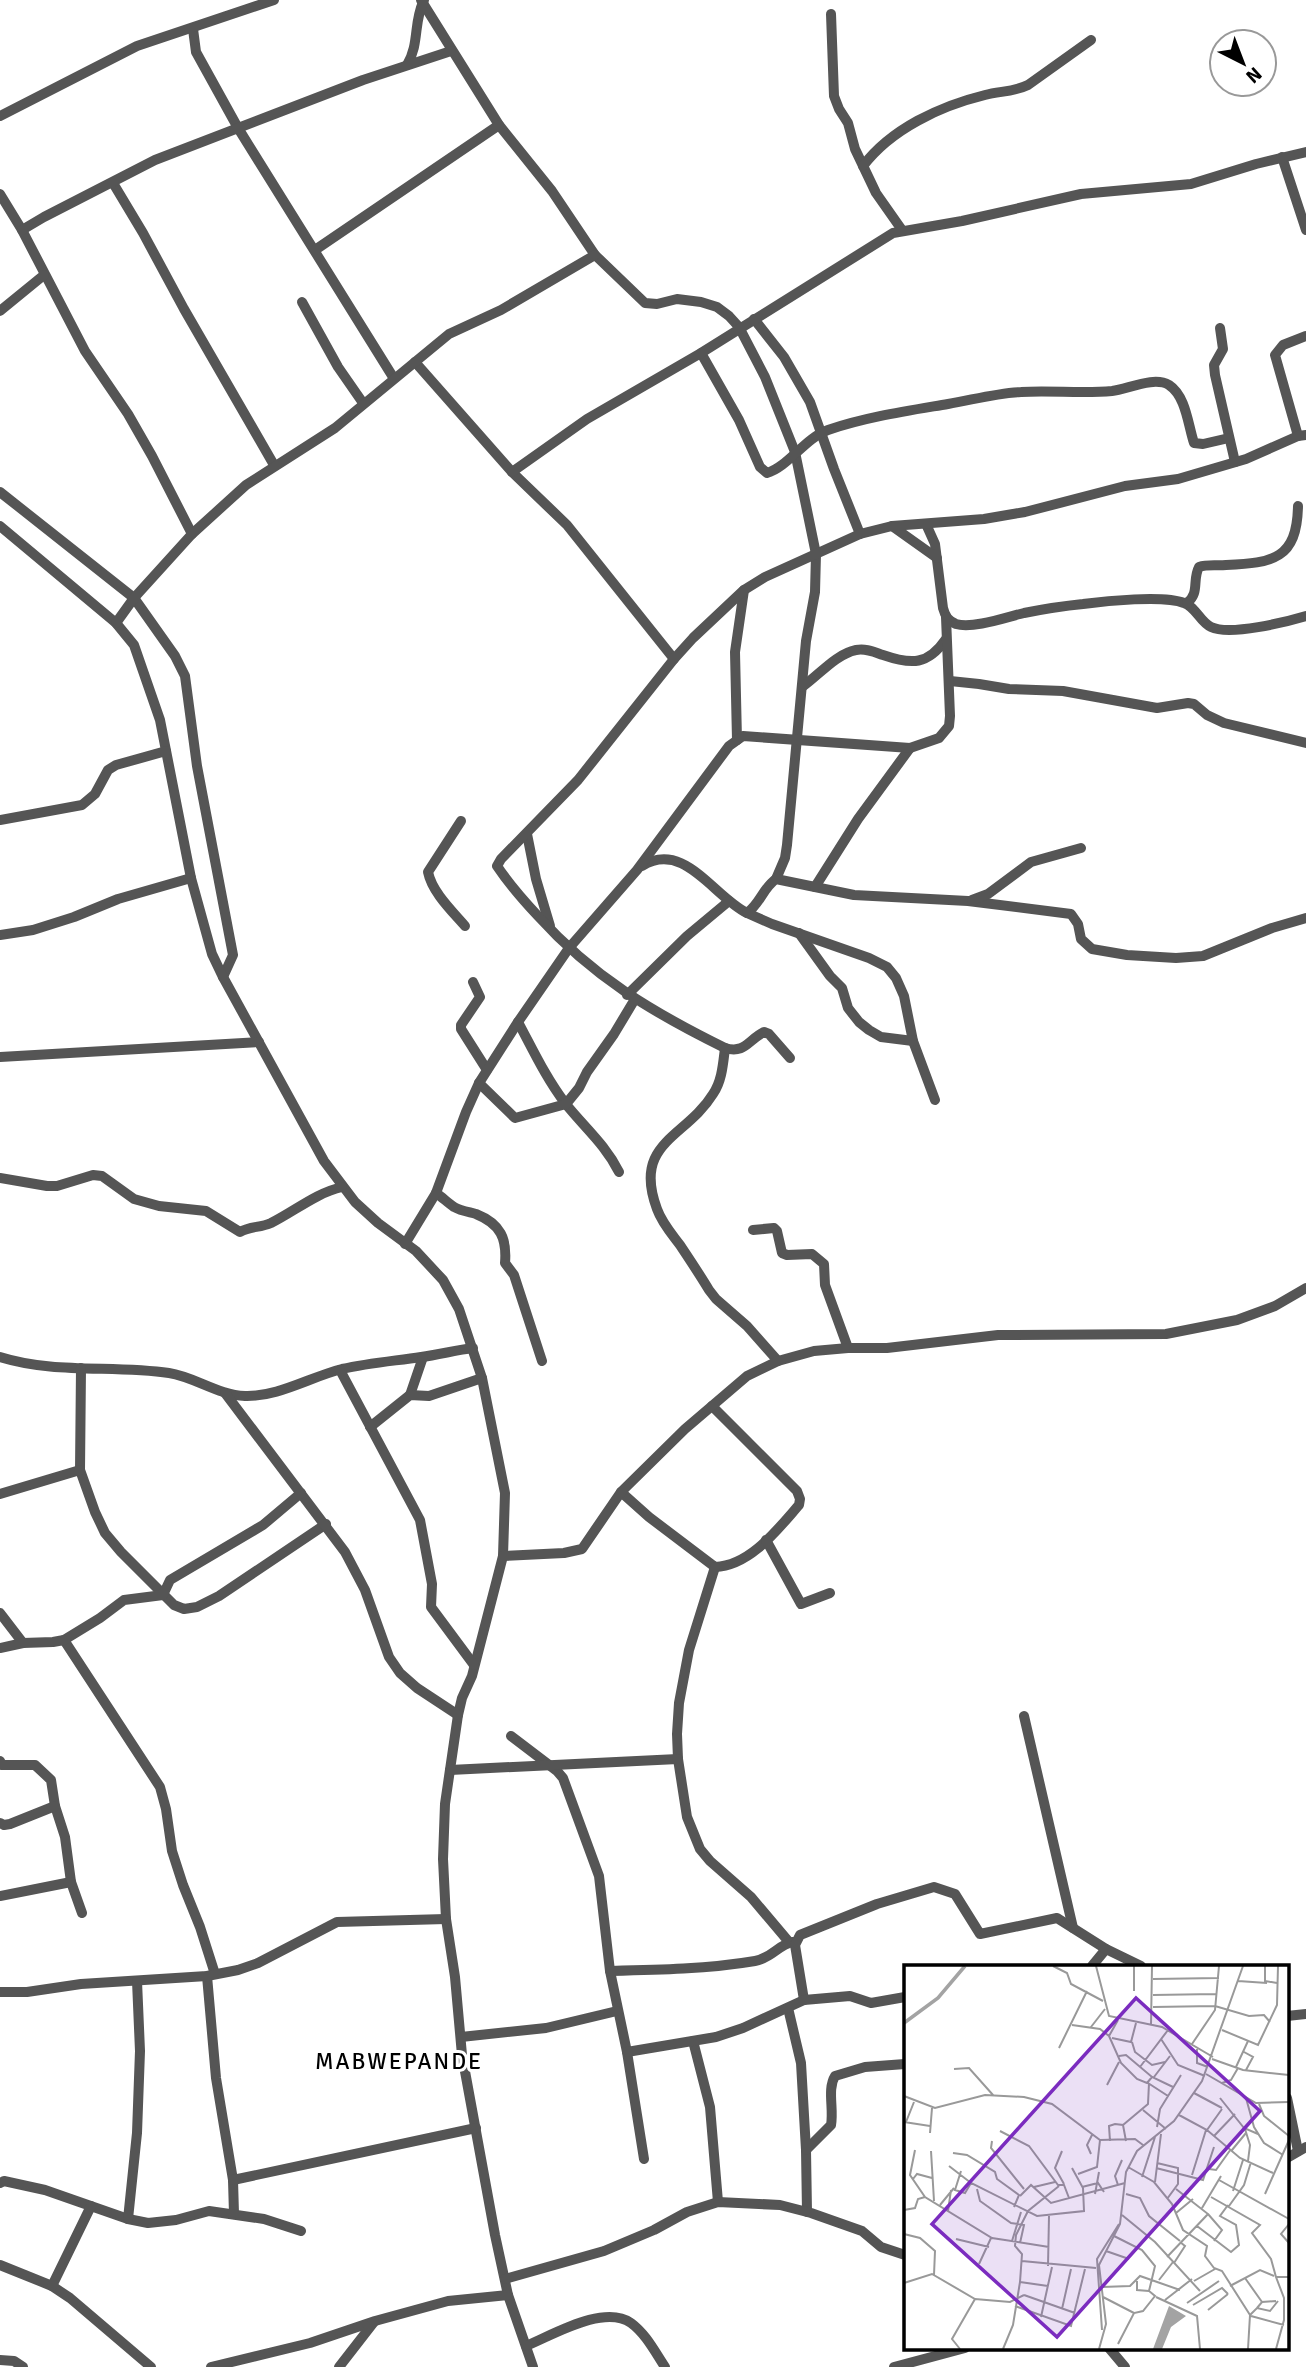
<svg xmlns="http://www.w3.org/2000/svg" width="1306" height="2367" viewBox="0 0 1306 2367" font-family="Signika,sans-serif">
	<rect width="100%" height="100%" fill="#fff"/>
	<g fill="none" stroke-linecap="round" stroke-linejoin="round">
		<g stroke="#555" stroke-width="10">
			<polyline points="421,0 499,125 552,191 595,255 645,303 657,304 677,299 701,302 717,307 729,316 739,327 765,377 795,452 816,554 815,592 806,641 787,845 785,858 776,879"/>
			<polyline points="831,14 834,96 839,109 848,123 855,149 876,193 902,230"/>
			<polyline points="193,29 196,52 238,128 393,377"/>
			<path d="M407 65C420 43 413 22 424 0"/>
			<polyline points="0,116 137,46 274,0"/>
			<polyline points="1282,157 1306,230"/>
			<path d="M863 166C891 129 940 106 985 95 1000 91 1014 92 1028 85L1091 40"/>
			<polyline points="113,183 143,233 184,309 274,465"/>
			<polyline points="0,194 22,230 85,351 128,414 152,456 192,534"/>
			<polyline points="22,230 44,217 155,160 363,80 451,51"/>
			<polyline points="315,250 499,125"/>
			<polyline points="302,302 338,367 363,403"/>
			<polyline points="0,311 44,275"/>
			<polyline points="754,319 784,357 810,402 834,469 860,534"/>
			<polyline points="1220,328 1223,349 1214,365 1215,375 1235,462"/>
			<path d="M701 353 739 420 760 467 767 473C788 467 805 438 828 430 866 417 907 411 948 404 972 400 996 393 1021 392 1051 390 1082 394 1112 391 1128 389 1154 376 1169 385 1186 396 1188 425 1194 443L1203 444 1229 438"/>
			<polyline points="415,362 512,472 567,525 674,659"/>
			<polyline points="1298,436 1275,355 1283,345 1306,336"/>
			<polyline points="512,472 587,419 701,353 893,233 962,221 1081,194 1191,184 1256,164 1306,152"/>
			<polyline points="0,492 134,598 175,656 185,676 197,766 233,955 223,977"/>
			<path d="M926 524 935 544 943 608C945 616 948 621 956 624 973 629 1007 617 1024 613 1044 609 1063 606 1083 604 1105 601 1164 595 1184 603 1196 607 1200 622 1211 627 1230 636 1286 622 1306 616"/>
			<polyline points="0,526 116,623 134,645 160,720 191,878 212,954 223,977 324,1161 355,1202 378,1223 416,1251 443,1280 459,1309 482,1378 505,1493 503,1556 472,1676 462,1698 458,1715 445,1804 443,1859 446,1919 455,1977 462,2055 495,2235 508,2295 533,2367"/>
			<polyline points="892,526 937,558"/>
			<path d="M1187 603C1200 593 1192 580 1199 567 1208 564 1217 566 1226 565 1273 563 1297 559 1298 506"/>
			<polyline points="116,623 134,598 192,534 246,485 335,428 449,334 501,310 595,255"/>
			<polyline points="950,681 979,684 1009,689 1063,691 1157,708 1188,703 1194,704 1207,715 1224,723 1306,743"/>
			<path d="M802 687C819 675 836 654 856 650 866 648 874 652 883 655 912 665 928 665 946 639"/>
			<polyline points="737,740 735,652 744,590"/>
			<polyline points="0,820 82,805 95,794 108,770 116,765 166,751"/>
			<path d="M461 821 428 872C432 892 452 911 465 926"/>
			<polyline points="527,834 536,879 550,926"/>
			<path d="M642 866C684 840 713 896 747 913 760 904 763 888 776 879L854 895 968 901 1071 914 1078 924 1081 939 1092 949 1127 955 1176 958 1203 956 1272 928 1306 918"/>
			<polyline points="815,887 858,819 910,748"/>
			<polyline points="972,900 988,894 1031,862 1081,848"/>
			<polyline points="747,913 772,924 869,958 887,967 896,978 904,996 913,1041 935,1100"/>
			<polyline points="799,933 830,976 842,988 848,1008 859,1022 869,1030 881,1037 913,1041"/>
			<polyline points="0,935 33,930 74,917 118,899 191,878"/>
			<polyline points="473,982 480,997 461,1025 461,1029 487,1070"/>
			<polyline points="627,995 687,936 729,901"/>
			<path d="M518 1022C533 1050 546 1078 565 1103 584 1127 605 1144 619 1172"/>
			<path d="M725 1048C723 1064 722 1081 713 1094 686 1138 632 1142 657 1209 662 1223 671 1233 680 1245 690 1260 700 1275 709 1290L716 1299 747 1326 778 1361"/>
			<polyline points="0,1057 259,1042"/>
			<path d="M790 1058 769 1034 764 1032C748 1040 745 1054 725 1048 652 1012 593 977 538 916 523 900 509 884 497 866L501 859 578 780 674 659 693 638 744 590 765 577 860 534 892 526 984 519 1025 512 1125 486 1178 479 1246 459 1298 436 1306 435"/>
			<polyline points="479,1083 515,1118 566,1104 579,1088 587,1072 614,1034 635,999"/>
			<path d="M0 1178 47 1186H57L93 1175 102 1176 134 1199 159 1206 206 1211 240 1232C250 1226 260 1228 271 1223 295 1211 316 1193 342 1187"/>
			<path d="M436 1193C442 1197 448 1203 454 1207 461 1211 469 1212 476 1214 501 1224 507 1239 505 1263L514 1275 542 1361"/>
			<polyline points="753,1230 774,1228 777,1231 782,1253 787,1255 812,1254 824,1264 825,1285 848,1348"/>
			<polyline points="405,1244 436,1193 466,1112 479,1083 518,1022 569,948 637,870 729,746 743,736 910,748 939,738 949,726 950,716 946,617"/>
			<path d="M0 1357C54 1374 113 1365 169 1373 195 1377 218 1395 245 1396 278 1397 310 1377 342 1369 369 1363 394 1361 421 1357 438 1355 456 1350 473 1348"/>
			<polyline points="81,1368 80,1470 95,1512 105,1533 121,1552 174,1605 184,1609 197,1607 219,1596 326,1524"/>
			<polyline points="340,1370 420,1520 432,1584 431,1607 474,1665"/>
			<polyline points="225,1393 345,1552 365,1590 389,1657 400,1673 417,1688 458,1715"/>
			<polyline points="410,1395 423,1357"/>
			<polyline points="370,1427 410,1395 429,1396 482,1378"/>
			<path d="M621 1492 649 1517 715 1567C750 1566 778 1529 799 1505L800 1499 797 1491 712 1406"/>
			<polyline points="0,1494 80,1470"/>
			<polyline points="766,1540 801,1604 830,1593"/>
			<polyline points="503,1556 564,1553 582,1549 621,1492 685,1429 747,1376 778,1361 814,1351 848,1348 887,1348 998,1335 1166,1334 1237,1320 1275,1306 1306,1288"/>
			<polyline points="715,1567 689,1650 679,1703 677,1734 678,1759 687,1817 700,1849 710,1861 751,1897 789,1942"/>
			<polyline points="0,1613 23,1643"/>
			<polyline points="64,1640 160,1787 166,1809 172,1851 183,1885 200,1927 215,1974"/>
			<polyline points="0,1648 23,1643 53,1642 64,1640 100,1618 124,1600 163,1595 170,1580 263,1525 301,1493"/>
			<polyline points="1024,1716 1073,1928"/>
			<polyline points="511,1736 557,1771 563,1778 599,1876 610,1971 627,2052 644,2159"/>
			<polyline points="0,1761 2,1765 35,1765 51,1780 55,1806 65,1837 71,1882 82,1913"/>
			<polyline points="450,1770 678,1759"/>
			<polyline points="0,1823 4,1825 10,1824 55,1806"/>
			<polyline points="0,1896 71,1882"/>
			<polyline points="1092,1966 1106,1949"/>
			<path d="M610 1971C658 1970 708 1969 755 1961 772 1958 779 1944 793 1942"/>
			<polyline points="207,1976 216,2078 233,2180 234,2214"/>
			<polyline points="0,1992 27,1992 81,1984 207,1976 238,1970 258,1963 337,1922 446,1919"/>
			<polyline points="804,2000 795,1945 800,1935 877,1904 934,1887 955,1894 980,1934 1057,1918 1106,1949 1141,1966"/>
			<polyline points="788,2008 801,2063 806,2150 807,2212"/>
			<polyline points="1287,2016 1306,2014"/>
			<polyline points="461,2037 546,2028 617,2011"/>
			<polyline points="693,2041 710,2107 718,2202"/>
			<polyline points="627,2052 716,2037 743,2028 804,2000 850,1996 871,2003 905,1997"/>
			<polyline points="1287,2098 1298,2151"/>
			<path d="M806 2150 831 2125C834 2109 827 2089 835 2076L865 2067 905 2064"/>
			<polyline points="1287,2158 1306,2147"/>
			<polyline points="233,2180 476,2128"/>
			<polyline points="0,2183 4,2181 45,2190 128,2219 148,2223 176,2220 209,2211 264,2219 301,2231"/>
			<polyline points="128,2219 137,2133 140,2051 137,1981"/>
			<polyline points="0,2265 52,2286 70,2298 151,2367"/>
			<polyline points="505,2279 604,2251 654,2230 687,2212 718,2202 780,2205 811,2213 862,2231 881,2247 905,2255"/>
			<polyline points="52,2286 91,2206"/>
			<path d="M526 2346C553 2335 604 2304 631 2323 646 2334 655 2352 665 2367"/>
			<polyline points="1109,2348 1125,2367"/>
			<polyline points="0,2360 14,2361 23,2367"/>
			<polyline points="211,2367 310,2343 375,2321 448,2301 508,2295"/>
			<polyline points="339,2367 374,2322"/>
			<polyline points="894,2367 965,2348"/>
		</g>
	</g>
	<g text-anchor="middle" stroke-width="6" stroke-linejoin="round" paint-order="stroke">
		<g font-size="23" letter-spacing="2" fill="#000" stroke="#fff">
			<text x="399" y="2069">MABWEPANDE</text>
		</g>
	</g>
	<g transform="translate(904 1965)">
		<rect width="385" height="385" fill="#fff"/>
		<path d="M265 341 282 351 267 362 258 384H249Z" fill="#a3a3a3"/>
		<path fill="none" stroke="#a3a3a3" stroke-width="3.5" d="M0 58 34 33 61 1"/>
		<path fill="none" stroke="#999" stroke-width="2" d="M149 1 163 8 167 19 199 36M192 1 205 51 258 62 309 92M361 1V16L373 18M249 14 315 13M334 16 363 18M230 26V1M249 30 312 29M249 42 311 41 345 51 360 50 366 57M214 55 205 71 217 98 233 114 243 118 248 112M168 60 196 64 205 71M247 60 248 1M187 62 201 44M318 65 354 80 373 40 374 1M208 73 227 77 232 58M257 74 274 100 301 111M228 77 231 87 248 100 261 97M288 79 311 45 315 1M155 83 183 26M293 84V98L304 102M340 87 349 92 342 105M215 91 222 90 248 112 269 122M308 94 339 105 385 110M236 102 264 65M332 102 344 76M50 104 65 103 89 130M302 109 352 138 385 137M250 112 266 91M244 118 264 131M318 118 327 115 334 103M203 120 215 97M290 128 318 143M0 131 31 143 81 130 120 132 148 139 196 175 231 174 239 180M316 133 340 163 354 169M342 133 350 162 360 178 379 190M355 139 360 151 385 171M239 145 262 164M275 150 303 165 336 193 369 208M0 157 26 161M2 157 10 137M219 160 244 139 245 118M253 162 256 144 277 110M341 164 346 180 344 196M303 165 318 144M96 166 125 181 154 220H160L165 233M26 168 28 143M310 171 331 149M88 176 87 183 120 224M206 176 205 161 211 159 219 160 222 176M11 185 6 210 21 232 88 273 145 282M328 185 342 168M27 186 30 236M158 186 151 203 160 219M49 188 63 190 91 207 93 214 115 230 110 242M187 189 183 180 188 170M253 198 274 203V219L263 234M45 201 67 218 133 251 180 246 179 223 168 203M224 202 250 217 268 239 279 265 303 281 301 291 310 303 318 306 346 350 344 384M252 203 299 215 310 182M305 204 312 205 327 184M57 206 51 225 61 228 67 218M174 209 193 202 196 175M288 210 302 165M238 212 251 172M9 214 13 209 28 213M315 215 385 254M251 217 257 169M214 220 211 211 218 195M130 222 151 217M178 222 194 218 200 227M73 224 76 236 107 258 120 260 116 278M329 226 339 195M191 229 195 207M222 229 236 233 245 251 276 276M361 229 385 175M116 231 127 220 147 238 221 218M307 232 356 260 348 268 367 294 372 312M36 240 50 223M325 241 340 220 347 197M298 243 317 211M0 245 11 243 14 234 21 232M44 246 47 225M272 248 289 234M304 249 318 265 310 276M218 250 251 277 296 326M385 259 377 269 385 278M293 261 327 287 335 280 332 260 316 251 324 240M0 269 16 273 31 286 30 310M210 271 238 285 251 301 245 326 251 331 239 346 230 348 214 379M52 274 85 282M108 276 117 247M202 286 225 294M263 292 304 249 272 224M118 296 192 303M270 298 281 281 276 277M75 299 87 273M144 301 145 251M341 313 358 337M255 315 269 297M233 316V325L245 326M290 316 311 304M116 317 144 321M0 318 28 309 71 334 106 337 120 330M326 321 356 305 370 311M198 322 226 321 236 311 276 325M120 330 171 348M199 332 230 348M252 332 293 351 296 384M261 335 288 314M283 338 315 316M289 340 318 323 324 329M111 341 167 361 181 304M353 343 358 337 372 336M158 344 167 304M304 345 324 329M346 350 353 343 366 346 374 336M347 351 380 360M137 352 148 302M198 365 193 294 215 259M56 384 48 374 71 334M99 384 109 360 116 317 118 289 111 281 112 270 124 246 155 221M195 384 202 359 195 300 216 259 222 207 233 186 270 156 298 116 339 1M372 384 380 355V333L372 312H385"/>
		<path fill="#7b2cbf" fill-opacity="0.15" stroke="#7b2cbf" stroke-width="3.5" d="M232 33 356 146 153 372 28 259Z"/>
		<rect width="385" height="385" fill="none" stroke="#000" stroke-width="3.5"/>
	</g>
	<g transform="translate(1243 63) rotate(138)"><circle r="33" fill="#ffffff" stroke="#999999" stroke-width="2"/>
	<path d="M0-5L12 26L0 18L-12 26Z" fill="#000000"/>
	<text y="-10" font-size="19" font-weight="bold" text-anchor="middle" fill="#000000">N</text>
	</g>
</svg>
